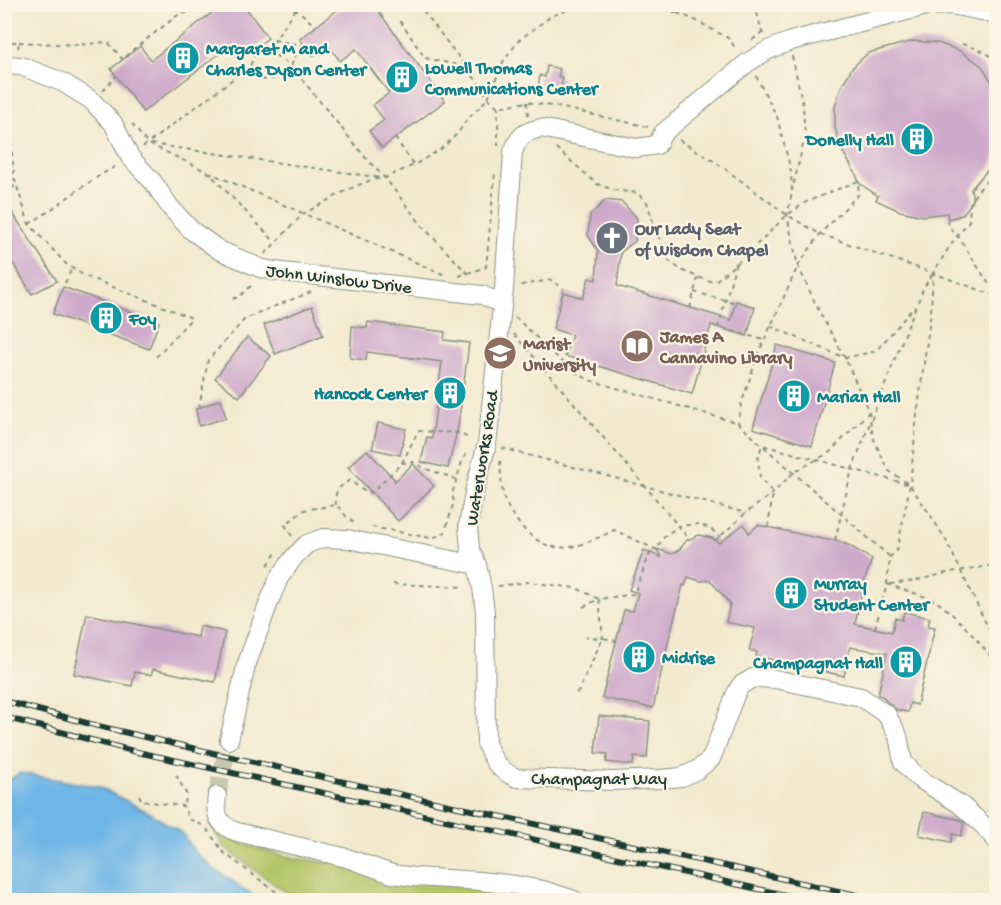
<svg xmlns="http://www.w3.org/2000/svg" width="1001" height="905" viewBox="0 0 1001 905" font-family="'Gochi Hand',sans-serif">
	<rect width="100%" height="100%" fill="#fcf5e5"/>
	<filter id="ink" filterUnits="userSpaceOnUse"><feTurbulence type="fractalNoise" baseFrequency=".0167" numOctaves="2"/><feDisplacementMap in="SourceGraphic" scale="12" xChannelSelector="R" yChannelSelector="G"/><feConvolveMatrix kernelMatrix="1 2 1 2 8 2 1 2 1" color-interpolation-filters="sRGB"/></filter>
	<filter id="wash" filterUnits="userSpaceOnUse"><feTurbulence type="fractalNoise" baseFrequency=".008" numOctaves="4" result="noise"/><feDisplacementMap in="SourceGraphic" scale="24" xChannelSelector="R" yChannelSelector="G"/><feGaussianBlur stdDeviation="1.35" result="paint"/><feColorMatrix in="noise" values="0 0 0 0 0 0 0 0 0 0 0 0 0 0 0 0 0 1.4 0 .05"/><feComposite in="paint" operator="in"/></filter>
	<g filter="url(#wash)">
		<rect width="100%" height="100%" fill="#f2e9ce"/>
		<polygon fill="#b4c568" stroke="#6a814e" stroke-width="1.5" points="209,823 241,843 269,852 295,858 324,862 344,861 437,881 548,900 297,900 250,867 224,847"/>
		<polygon fill="#6eb6e6" stroke="#467a8d" stroke-width="1.5" points="20,773 99,787 152,814 182,833 195,852 213,868 260,900 5,900 5,782"/>
		<g id="blocks">
			<g fill="#cda9cb">
				<polygon points="223,4 243,4 268,38 239,61 228,47 143,112 111,69 140,46 151,60"/>
				<polygon points="345,4 373,4 445,101 382,148 369,131 384,120 373,105 389,93 356,49 340,61 328,45 313,56 300,39"/>
				<polygon points="913,41 938,43 960,51 982,66 996,89 996,155 992,165 971,189 973,201 962,215 948,219 947,213 923,216 900,211 876,200 878,196 859,183 856,174 841,149 835,128 835,107 841,87 852,68 868,53"/>
				<polygon points="547,66 560,69 558,76 563,78 560,92 538,88 540,75 545,77"/>
				<polygon points="4,200 57,281 32,294 4,249"/>
				<polygon points="606,200 622,202 637,218 635,241 621,252 617,286 731,320 736,301 755,307 747,336 711,325 692,394 565,356 572,335 553,329 563,292 583,298 589,278 596,280 598,251 588,235 590,215"/>
				<polygon points="63,287 159,322 149,349 53,314"/>
				<polygon points="312,306 323,335 275,354 264,325"/>
				<polygon points="368,322 445,332 444,340 469,343 458,427 448,468 421,462 427,437 432,438 442,362 367,352 366,360 350,358 352,326 367,328"/>
				<polygon points="247,337 271,356 239,397 215,378"/>
				<polygon points="777,345 835,363 812,446 753,428"/>
				<polygon points="221,399 226,418 199,426 196,409"/>
				<polygon points="378,423 406,429 400,455 372,449"/>
				<polygon points="367,450 395,480 394,482 413,464 434,486 398,521 348,467"/>
				<polygon points="744,524 749,533 758,525 827,540 835,540 848,545 872,559 864,582 855,624 892,632 895,618 902,620 904,612 930,618 928,626 935,627 917,705 910,703 908,712 897,710 884,699 884,697 878,695 887,653 850,647 844,676 756,656 757,652 749,650 755,628 726,622 730,604 710,580 700,581 688,577 685,586 683,585 670,634 653,708 602,698 624,610 633,611 638,593 629,590 644,550 661,557 657,549 672,554 679,550 687,540 699,535 712,538 719,543"/>
				<polygon points="87,614 198,637 200,626 225,632 215,682 153,669 151,675 135,672 132,686 74,674"/>
				<polygon points="599,716 650,721 647,758 634,757 633,765 606,762 608,754 595,753"/>
				<polygon points="924,812 961,820 964,823 961,836 953,834 951,842 919,835"/>
			</g>
		</g>
	</g>
	<g filter="url(#ink)">
		<use href="#blocks" fill-opacity="0" stroke="#889381" stroke-width="1.5"/>
		<g fill="none" stroke-linecap="round" stroke-linejoin="round">
			<polyline stroke="#c8c7af" stroke-width="18" stroke-dasharray="18 9" stroke-linecap="butt" points="217,796 229,740"/>
			<g stroke="#889381" stroke-width="20">
				<g id="minor">
					<path d="M996 14 951 5 926 6 791 41 768 50 747 63 663 133 657 145 636 148 541 128C524 132 519 135 513 152L504 289 487 444 475 488 468 526 470 549 477 565 482 588 485 612 486 743C493 761 498 770 517 778L612 781 660 779 682 777 697 770 711 759 736 693 741 685 753 678 775 679 861 697 887 715 898 736 903 762 918 778 961 805 983 825 996 840"/>
					<polyline points="4,65 21,66 62,82 91,100 113,123 130,157 153,182 170,207 191,230 219,250 260,268 274,271 482,295 502,304"/>
					<polyline points="229,740 246,666 269,602 279,578 294,557 307,544 323,538 347,539 477,565"/>
					<path d="M217 796C214 814 219 826 237 832L347 858 392 874 414 877 480 881 515 885 543 890 574 900"/>
				</g>
			</g>
			<g stroke="#889381" stroke-width="2" stroke-dasharray="4.5 4.5" stroke-linecap="butt">
				<polyline points="286,4 300,12 315,26"/>
				<polyline points="418,4 480,85 488,98 498,107 527,102 558,107 649,127"/>
				<polyline points="647,4 677,13 680,4"/>
				<polyline points="755,4 762,33 767,32"/>
				<polyline points="677,13 693,19 728,38 737,50"/>
				<polyline points="400,21 425,58 463,66"/>
				<polyline points="4,38 10,42 19,42 18,51"/>
				<polyline points="274,40 307,46"/>
				<polyline points="752,40 762,33"/>
				<polyline points="19,42 76,45 108,42 123,60 130,52 178,15 193,11 202,4"/>
				<path d="M962 44C975 48 988 51 996 62"/>
				<polyline points="268,50 291,66 365,157 385,178 424,228 471,277"/>
				<polyline points="268,50 296,9"/>
				<polyline points="256,53 268,50 296,54"/>
				<polyline points="792,56 803,105 805,137 792,191"/>
				<path d="M250 66C252 69 253 72 255 75 266 86 282 75 293 69"/>
				<polyline points="291,66 296,54 305,47"/>
				<polyline points="756,76 777,117 791,171 792,193 787,215 798,266 820,313 845,358 869,412 873,437 881,455 889,471 910,485 931,516 945,538 996,644"/>
				<polyline points="6,80 14,177 29,224 67,265 85,276 192,318 156,357"/>
				<polyline points="103,91 116,76"/>
				<polyline points="527,102 528,115"/>
				<polyline points="132,124 147,143 208,172 275,242"/>
				<polyline points="395,138 414,165"/>
				<polyline points="679,140 717,163 787,215 820,234 933,273 996,296"/>
				<polyline points="151,144 382,178"/>
				<polyline points="498,146 498,107"/>
				<polyline points="143,147 250,66 256,53 255,50"/>
				<polyline points="556,148 597,184 614,190 637,193 647,202 654,225 668,260 681,270 703,279 714,282 742,259 787,215 806,202 858,181 859,194 820,234 798,266 758,354 741,405 738,423"/>
				<polyline points="208,172 445,275"/>
				<polyline points="4,180 15,179"/>
				<polyline points="4,194 16,185"/>
				<polyline points="947,220 952,231 958,236 989,284 996,291"/>
				<path d="M29 224C59 206 85 182 117 166"/>
				<polyline points="265,254 303,214 349,189 371,180 385,178 414,165 441,149 458,133 466,121 488,98 503,62 519,40 551,16 585,4"/>
				<polyline points="736,263 718,327 764,340"/>
				<polyline points="459,276 486,267 495,173"/>
				<polyline points="65,283 72,268"/>
				<polyline points="521,285 551,280 564,289"/>
				<polyline points="694,292 736,303"/>
				<polyline points="233,299 240,296 254,283"/>
				<polyline points="918,302 923,289 933,273"/>
				<polyline points="690,308 698,277"/>
				<polyline points="515,317 570,369 589,380 738,423 762,445 890,557"/>
				<polyline points="770,326 845,358 876,351 914,307"/>
				<polyline points="514,334 646,487 689,539"/>
				<polyline points="199,408 208,360 244,320 255,314 311,292"/>
				<polyline points="502,448 746,513"/>
				<path d="M500 461C501 473 501 486 504 498 507 507 515 519 521 526 552 560 578 548 614 530L657 550 662 539 678 526 699 524 711 529 720 537"/>
				<polyline points="402,463 418,431 458,433 471,439"/>
				<path d="M336 505C334 490 338 488 350 480L362 490 371 493 402 463 413 462 426 469 456 479"/>
				<polyline points="372,527 431,538 441,535 445,532 454,502 452,494 462,462 468,450"/>
				<polyline points="768,527 773,493 760,478 758,458 762,445 907,484"/>
				<path d="M292 536 285 525 304 510 336 505C346 513 344 519 358 524"/>
				<polyline points="835,540 852,469 917,303"/>
				<polyline points="715,541 746,513 773,493 793,473 830,452 869,412"/>
				<polyline points="268,565 276,553"/>
				<polyline points="393,584 465,587"/>
				<path d="M887 584C902 590 921 594 935 601 952 610 985 648 996 664"/>
				<polyline points="890,584 914,581 950,572 996,565"/>
				<polyline points="498,586 528,582 576,588 599,599 634,594 652,548"/>
				<polyline points="583,607 599,599 603,638 586,637"/>
				<polyline points="875,628 887,584 890,557 897,550 910,485 917,415 931,312 933,273 950,246 969,221 970,204 976,193 992,175 996,168"/>
				<polyline points="576,693 579,691 585,676 603,638 616,641"/>
				<polyline points="176,775 187,795 184,805"/>
				<polyline points="139,795 142,801 183,806 189,819 206,827"/>
				<polyline points="988,811 996,805"/>
				<polyline points="207,829 224,853 287,900"/>
				<polyline points="470,895 475,900"/>
			</g>
			<use href="#minor" stroke="#fff" stroke-width="18"/>
			<g stroke="#1f3d34" stroke-width="6">
				<g id="rail">
					<polyline points="4,701 98,726 213,753 879,900"/>
					<polyline points="4,717 133,751 210,768 808,900"/>
				</g>
			</g>
			<use href="#rail" stroke="#fcf5e5" stroke-width="4" stroke-dasharray="11" stroke-linecap="butt"/>
		</g>
	</g>
	<defs>
		<g id="building-disc" transform="scale(1.725)"><circle r="9.5" fill="#0f9aa8" stroke="#fcf5e5"/><path d="M-4-6H4V6H1V3H-1V6H-4ZM-2.5-4.3h1.7v1.8h-1.7ZM.8-4.3h1.7v1.8H.8ZM-2.5-1h1.7V.8h-1.7ZM.8-1h1.7V.8H.8Z" fill="#fff"/></g>
		<g id="church-disc" transform="scale(1.725)"><circle r="9.5" fill="#6b7280" stroke="#fcf5e5"/><path d="M-1.2-6h2.4v3.5h3.3v2.4h-3.3V6h-2.4V-.1h-3.3v-2.4h3.3Z" fill="#fff"/></g>
		<g id="library-disc" transform="scale(1.725)"><circle r="9.5" fill="#8d6e63" stroke="#fcf5e5"/><path d="M-6-4Q-3-5.5-.7-3.5V5Q-3 3-6 4ZM6-4Q3-5.5 .7-3.5V5Q3 3 6 4Z" fill="#fff"/></g>
		<g id="university-disc" transform="scale(1.725)"><circle r="9.5" fill="#8d6e63" stroke="#fcf5e5"/><path d="M0-5L7-2L0 1L-7-2ZM-4 1L0 2.5L4 1V4Q0 6-4 4Z" fill="#fff"/></g>
	</defs>
	<g fill-rule="evenodd">
		<use href="#building-disc" x="183" y="58"/>
		<use href="#building-disc" x="402" y="77"/>
		<use href="#building-disc" x="917" y="139"/>
		<use href="#church-disc" x="612" y="238"/>
		<use href="#building-disc" x="106" y="318"/>
		<use href="#library-disc" x="637" y="346"/>
		<use href="#university-disc" x="500" y="353"/>
		<use href="#building-disc" x="450" y="393"/>
		<use href="#building-disc" x="794" y="396"/>
		<use href="#building-disc" x="791" y="593"/>
		<use href="#building-disc" x="639" y="657"/>
		<use href="#building-disc" x="906" y="662"/>
	</g>
	<g text-anchor="middle" stroke-width="4.5" stroke-linejoin="round" paint-order="stroke">
		<g font-size="18" font-weight="bold" fill="#0d838f" stroke="#fcf5e5" text-anchor="start">
			<text x="206" y="54">Margaret M and<tspan x="206" dy="21">Charles Dyson Center</tspan></text>
			<text x="425" y="73">Lowell Thomas<tspan x="425" dy="21">Communications Center</tspan></text>
			<text x="894" y="145" text-anchor="end">Donelly Hall</text>
			<text x="129" y="324">Foy</text>
			<text x="427" y="399" text-anchor="end">Hancock Center</text>
			<text x="817" y="402">Marian Hall</text>
			<text x="814" y="589">Murray<tspan x="814" dy="21">Student Center</tspan></text>
			<text x="662" y="663">Midrise</text>
			<text x="883" y="668" text-anchor="end">Champagnat Hall</text>
		</g>
		<g font-size="18" font-weight="bold" fill="#5b616d" stroke="#fcf5e5" text-anchor="start">
			<text x="635" y="234">Our Lady Seat<tspan x="635" dy="21">of Wisdom Chapel</tspan></text>
		</g>
		<g font-size="18" fill="#1f3d34" stroke="#fcf5e5">
			<text transform="translate(339 278) rotate(7)" y="6">John Winslow Drive</text>
			<text transform="translate(481 458) rotate(-81)" y="6">Waterworks Road</text>
			<text x="599" y="784">Champagnat Way</text>
		</g>
		<g font-size="18" font-weight="bold" fill="#785e54" stroke="#fcf5e5" text-anchor="start">
			<text x="660" y="342">James A<tspan x="660" dy="21">Cannavino Library</tspan></text>
			<text x="523" y="349">Marist<tspan x="523" dy="21">University</tspan></text>
		</g>
	</g>
	<rect width="1001" height="905" fill="none" stroke="#fcf5e5" stroke-width="24"/>
</svg>
